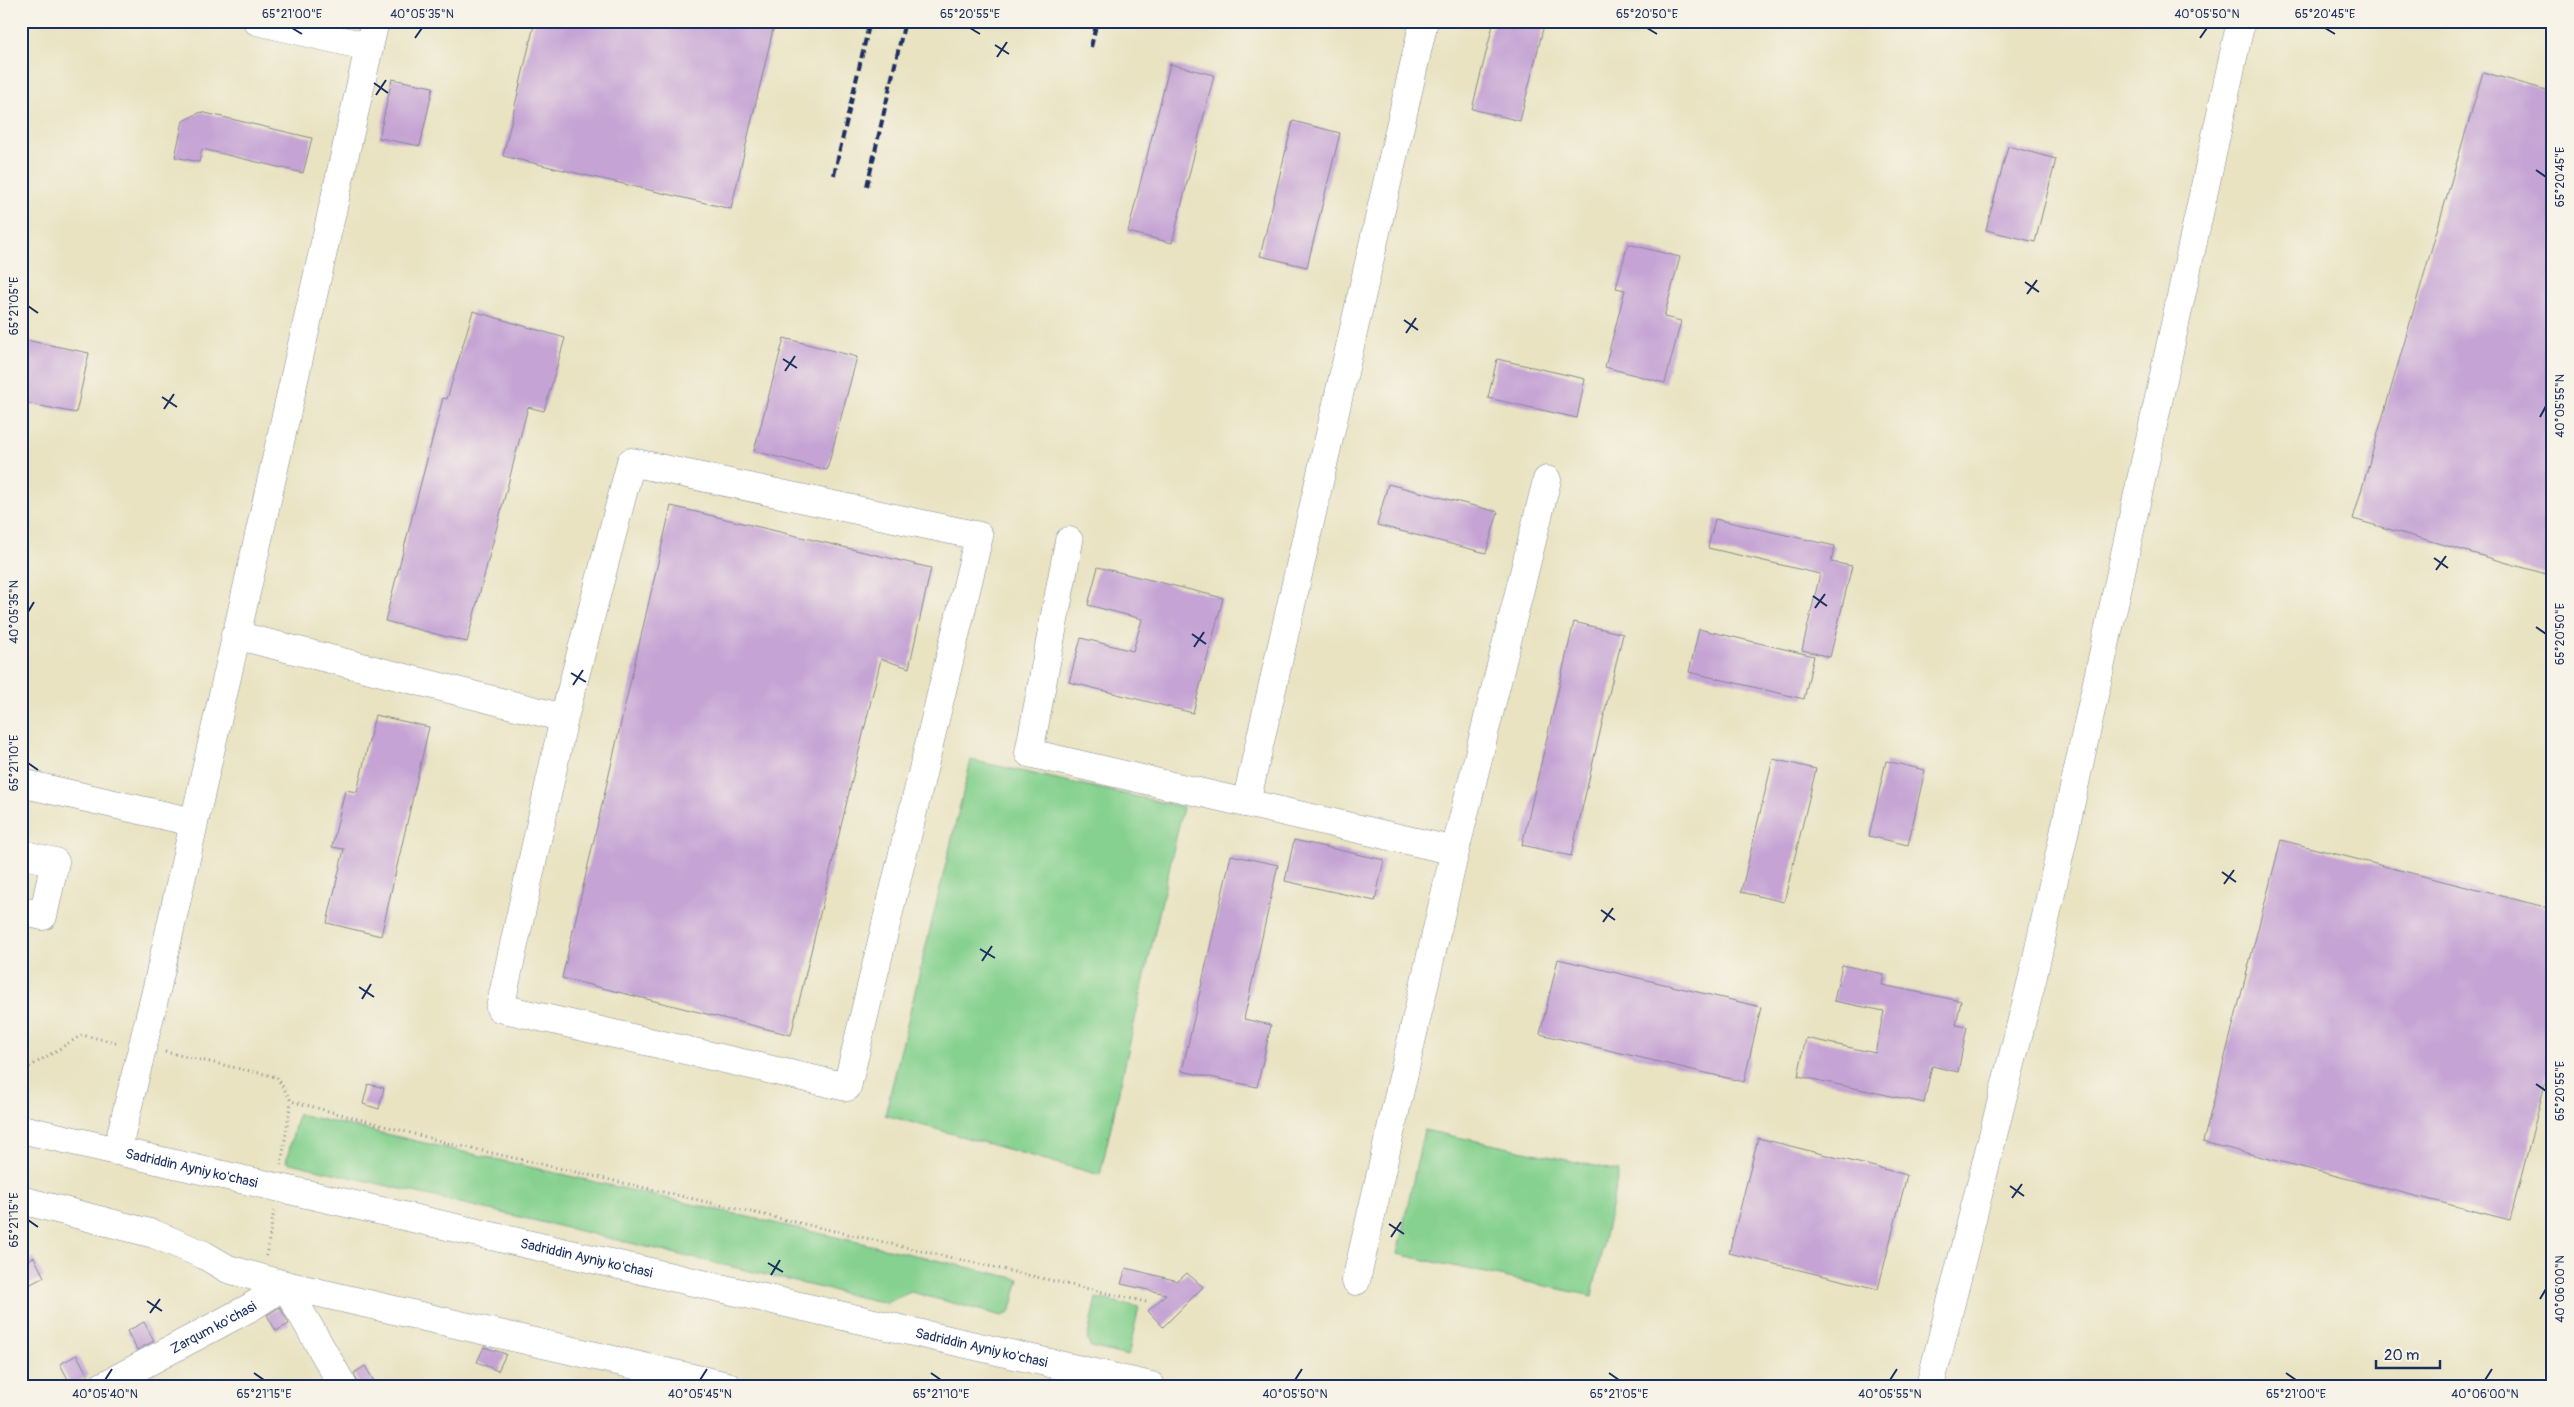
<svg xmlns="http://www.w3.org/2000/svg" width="2574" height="1407" viewBox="0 0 2574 1407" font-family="Pangolin,sans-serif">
	<rect width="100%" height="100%" fill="#f7f3e8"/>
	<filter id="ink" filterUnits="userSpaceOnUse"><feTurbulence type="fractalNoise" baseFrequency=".02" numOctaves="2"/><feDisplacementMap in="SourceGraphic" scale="10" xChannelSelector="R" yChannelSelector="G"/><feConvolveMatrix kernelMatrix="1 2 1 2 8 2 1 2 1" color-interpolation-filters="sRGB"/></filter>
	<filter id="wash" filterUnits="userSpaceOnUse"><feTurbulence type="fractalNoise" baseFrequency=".0096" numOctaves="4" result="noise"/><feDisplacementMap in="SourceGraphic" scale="20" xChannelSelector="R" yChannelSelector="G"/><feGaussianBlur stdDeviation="1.12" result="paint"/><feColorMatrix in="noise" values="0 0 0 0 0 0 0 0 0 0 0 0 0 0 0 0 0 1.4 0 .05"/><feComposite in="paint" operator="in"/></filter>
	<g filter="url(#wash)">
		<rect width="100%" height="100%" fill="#e9e3c2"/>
		<g fill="#86d18f" stroke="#508076">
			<polygon points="971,760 1183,807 1100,1175 885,1115"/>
			<polygon points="298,1114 1019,1279 1010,1313 1002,1316 911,1292 885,1303 286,1162"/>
			<polygon points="1424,1130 1619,1171 1592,1296 1397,1254"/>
			<polygon points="1096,1298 1139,1307 1128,1356 1091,1347 1087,1340"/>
		</g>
		<g id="blocks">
			<g fill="#c5a3d4">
				<polygon points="535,21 775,21 731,209 503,156"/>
				<polygon points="1494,21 1545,21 1520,121 1472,109"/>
				<polygon points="1170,64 1214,75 1172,243 1128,232"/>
				<polygon points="2483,72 2553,92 2553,576 2353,519"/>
				<polygon points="392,79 433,87 420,146 379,138"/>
				<polygon points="201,112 312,138 303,173 202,149 199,162 175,157 183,121"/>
				<polygon points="1293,121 1340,133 1307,267 1260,256"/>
				<polygon points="2008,146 2056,159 2035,242 1986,230"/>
				<polygon points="1628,244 1680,257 1664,317 1681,321 1665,383 1605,367 1625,290 1616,288"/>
				<polygon points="473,311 565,338 544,411 528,407 467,642 385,621 443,398 447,399"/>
				<polygon points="784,338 857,357 827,470 754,451"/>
				<polygon points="21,339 89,353 76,413 21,402"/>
				<polygon points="1497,359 1585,379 1577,418 1488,398"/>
				<polygon points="1388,484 1498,512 1486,553 1377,525"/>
				<polygon points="671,506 931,568 909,668 881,659 791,1035 562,978"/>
				<polygon points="1715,519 1835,546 1831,562 1852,566 1830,657 1802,650 1820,574 1708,548"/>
				<polygon points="1098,567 1223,598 1193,713 1069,682 1081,638 1133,651 1142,619 1088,605"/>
				<polygon points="1574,622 1623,634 1571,856 1522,845"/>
				<polygon points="1699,629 1814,656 1804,699 1689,672"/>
				<polygon points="375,715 429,727 381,936 327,923 344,849 332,847 345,790 357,792"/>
				<polygon points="1773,759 1816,769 1784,902 1741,892"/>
				<polygon points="1886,761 1925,770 1908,845 1869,836"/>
				<polygon points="1294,840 1384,860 1375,901 1285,881"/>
				<polygon points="2281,840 2553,909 2553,1053 2510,1220 2203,1142"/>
				<polygon points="1231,855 1278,865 1244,1019 1271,1025 1257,1087 1182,1071"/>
				<polygon points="1558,959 1761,1007 1744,1082 1540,1034"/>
				<polygon points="1842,965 1884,974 1882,985 1961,1001 1956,1025 1967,1027 1958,1072 1932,1066 1924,1103 1798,1076 1806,1038 1875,1053 1884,1011 1834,1001"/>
				<polygon points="368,1084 384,1088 379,1109 363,1104"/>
				<polygon points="1758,1138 1907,1175 1878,1289 1729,1253"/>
				<polygon points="34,1257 44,1277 27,1286 21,1274 21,1264"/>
				<polygon points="1126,1268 1178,1281 1187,1273 1203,1287 1163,1327 1148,1311 1166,1294 1121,1284"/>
				<polygon points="280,1307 289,1324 276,1331 267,1315"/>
				<polygon points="144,1322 154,1341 137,1350 127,1331"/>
				<polygon points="484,1347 506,1354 498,1371 477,1362"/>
				<polygon points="77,1355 88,1376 71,1385 60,1364"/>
				<polygon points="365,1366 377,1386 359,1386 354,1373"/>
			</g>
		</g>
	</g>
	<g filter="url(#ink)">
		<use href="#blocks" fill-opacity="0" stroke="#828990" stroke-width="1"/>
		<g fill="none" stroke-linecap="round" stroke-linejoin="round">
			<g stroke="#828990" stroke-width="29">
				<g id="minor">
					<polyline points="257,21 369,47"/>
					<polyline points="1069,541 1029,753 1455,851"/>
					<polyline points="235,635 564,718 631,462 979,536 847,1087 500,1008 564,718"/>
					<polyline points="21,783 193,822"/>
					<polyline points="1246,803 1424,21"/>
					<polyline points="21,854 55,862 43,916 21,911"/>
					<path id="s1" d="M21 1129 1151 1386"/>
					<polyline points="117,1151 157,987 375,21"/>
					<polyline points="21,1200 154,1234 204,1255 228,1269 285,1285 343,1386"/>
					<polyline points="1356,1281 1455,851 1547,480"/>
					<path id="s2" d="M103 1386 251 1307 285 1285 727 1386"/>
					<polyline points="1930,1386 2033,976 2241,21"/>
				</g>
			</g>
			<g stroke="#828990" stroke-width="3" stroke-dasharray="1 4" stroke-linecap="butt">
				<polyline points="165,1052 277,1077 291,1101 448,1143 1146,1302"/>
				<polyline points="21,1072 82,1035 119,1043"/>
				<polyline points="281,1165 291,1101"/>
				<polyline points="266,1256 274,1211"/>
			</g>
			<use href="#minor" stroke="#fff" stroke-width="28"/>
			<g stroke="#1b2f5e" stroke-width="4" stroke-dasharray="8 4" stroke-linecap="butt">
				<polyline points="1091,47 1097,21"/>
				<polyline points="834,175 870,21"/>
				<polyline points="867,186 905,21"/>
			</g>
		</g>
	</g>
	<path fill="none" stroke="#1b2f5e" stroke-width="2" d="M292 28 302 34M970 28 980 34M1647 28 1657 34M2325 28 2335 34M415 38 422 28M2200 38 2207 28M995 45 1009 54M997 57 1007 42M374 83 388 93M376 95 386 80M2536 170 2546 177M2025 282 2039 292M2027 294 2037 280M28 306 38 313M1404 320 1418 330M1406 333 1416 318M783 359 797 368M785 371 795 356M162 397 177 407M164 409 174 394M2540 417 2546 406M2434 558 2448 568M2436 570 2446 556M1813 596 1827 606M1815 608 1825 594M28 612 34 602M2536 627 2546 634M1192 634 1206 644M1194 647 1204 632M571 673 586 682M573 685 583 670M28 763 38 770M2222 872 2236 882M2224 884 2234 870M1601 910 1615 920M1603 922 1613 908M980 949 995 958M982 961 992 946M359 987 374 997M362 999 371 984M2536 1084 2546 1091M2010 1186 2024 1196M2012 1198 2022 1184M28 1220 38 1227M1389 1224 1404 1234M1391 1237 1401 1222M768 1263 783 1272M771 1275 780 1260M2540 1299 2546 1289M147 1301 162 1311M150 1313 160 1299M254 1373 264 1380M931 1373 941 1380M1609 1373 1619 1380M2286 1373 2296 1380M105 1380 112 1369M700 1380 707 1369M1295 1380 1302 1369M1890 1380 1897 1369M2485 1380 2492 1369"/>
	<g text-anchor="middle" stroke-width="4" stroke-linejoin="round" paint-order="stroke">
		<g font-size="14" fill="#1b2f5e" stroke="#f7f3e8">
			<text dy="5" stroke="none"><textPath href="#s1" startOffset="175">Sadriddin Ayniy ko'chasi</textPath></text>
			<text dy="5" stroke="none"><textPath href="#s1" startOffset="580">Sadriddin Ayniy ko'chasi</textPath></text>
			<text dy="5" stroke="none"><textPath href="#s2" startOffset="125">Zarqum ko'chasi</textPath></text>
			<text dy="5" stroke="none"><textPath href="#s1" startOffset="985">Sadriddin Ayniy ko'chasi</textPath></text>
		</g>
	</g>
	<rect width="2574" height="1407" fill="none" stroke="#f7f3e8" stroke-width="55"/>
	<path d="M2376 1360v8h64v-8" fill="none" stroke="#1b2f5e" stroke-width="2.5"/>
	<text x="2384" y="1360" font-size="15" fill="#1b2f5e" stroke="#f7f3e8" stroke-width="4" paint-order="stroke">20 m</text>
	<rect x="28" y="28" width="2518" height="1352" fill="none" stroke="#1b2f5e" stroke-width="2"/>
	<g font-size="12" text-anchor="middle" fill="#1b2f5e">
		<text x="292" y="18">65°21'00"E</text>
		<text x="422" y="18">40°05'35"N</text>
		<text x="970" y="18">65°20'55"E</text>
		<text x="1647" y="18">65°20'50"E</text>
		<text x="2207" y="18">40°05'50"N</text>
		<text x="2325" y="18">65°20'45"E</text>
		<text transform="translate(2560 177) rotate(-90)" y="4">65°20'45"E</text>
		<text transform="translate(14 306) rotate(-90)" y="4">65°21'05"E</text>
		<text transform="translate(2560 406) rotate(-90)" y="4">40°05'55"N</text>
		<text transform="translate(14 612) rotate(-90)" y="4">40°05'35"N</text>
		<text transform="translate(2560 634) rotate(-90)" y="4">65°20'50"E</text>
		<text transform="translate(14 763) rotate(-90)" y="4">65°21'10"E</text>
		<text transform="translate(2560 1091) rotate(-90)" y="4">65°20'55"E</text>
		<text transform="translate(14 1220) rotate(-90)" y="4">65°21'15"E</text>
		<text transform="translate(2560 1289) rotate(-90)" y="4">40°06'00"N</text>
		<text x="105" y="1398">40°05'40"N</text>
		<text x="264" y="1398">65°21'15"E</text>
		<text x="700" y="1398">40°05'45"N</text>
		<text x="941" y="1398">65°21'10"E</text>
		<text x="1295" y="1398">40°05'50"N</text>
		<text x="1619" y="1398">65°21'05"E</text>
		<text x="1890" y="1398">40°05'55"N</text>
		<text x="2296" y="1398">65°21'00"E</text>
		<text x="2485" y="1398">40°06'00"N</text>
	</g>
</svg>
